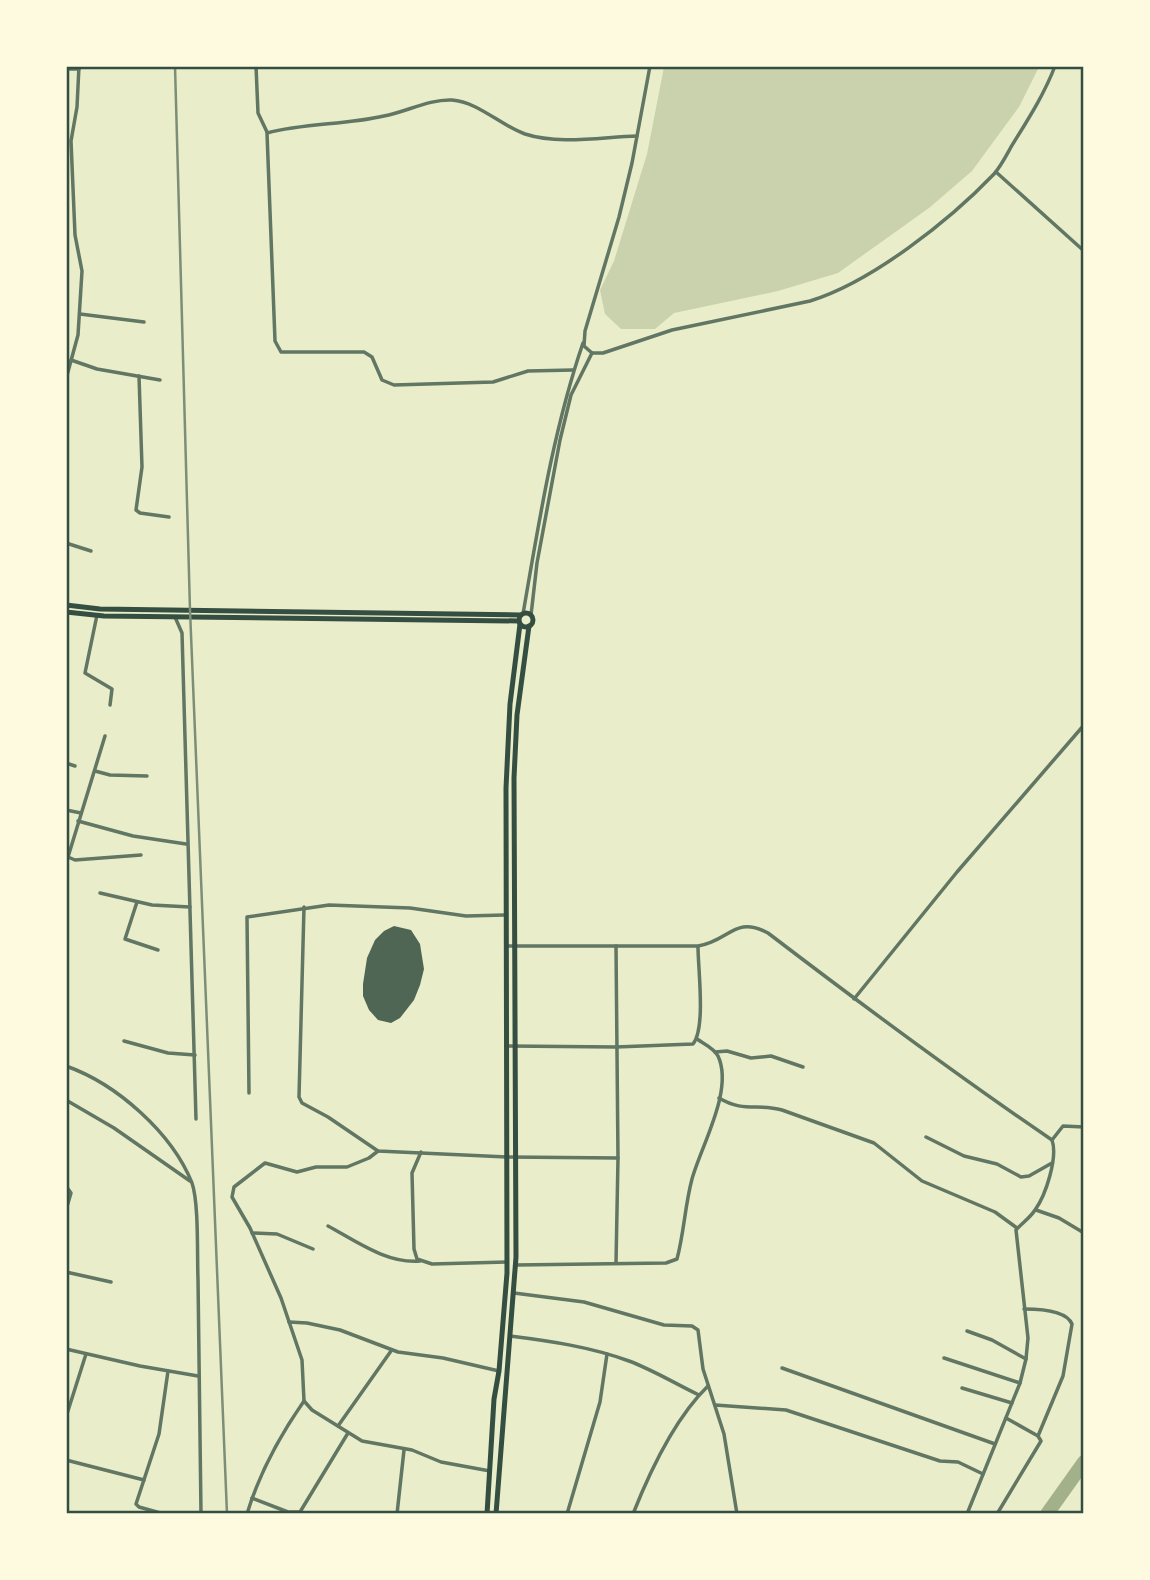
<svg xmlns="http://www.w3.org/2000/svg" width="1150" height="1580" viewBox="0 0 1150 1580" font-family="'Noto Sans',sans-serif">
	<rect width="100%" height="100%" fill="#e9edc9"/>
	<polygon fill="#cad2ad" points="664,67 664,66 1039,67 1019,107 972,171 929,208 838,273 778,291 674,313 655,329 621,329 605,314 600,290 614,261 647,154"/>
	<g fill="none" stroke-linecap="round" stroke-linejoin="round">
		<polyline stroke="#a3b18a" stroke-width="14" points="1047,1514 1084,1462"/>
	</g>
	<polygon fill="#4f6655" points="394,926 411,930 420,944 424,969 420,985 414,1000 400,1018 391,1023 378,1020 369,1010 363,996 363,984 367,958 375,940 384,931"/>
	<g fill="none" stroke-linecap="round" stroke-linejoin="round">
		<g stroke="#617663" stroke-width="3.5">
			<polyline points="256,66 258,113 267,132"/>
			<path d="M650 66 632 163 619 217 585 331 584 346 592 353H603L672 330 810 301C872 282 950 220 994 174 1001 166 1006 156 1011 147 1027 121 1044 95 1055 66"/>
			<polyline points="66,69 79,69"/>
			<polyline points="996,172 1084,251"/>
			<polyline points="80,314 144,322"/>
			<polyline points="71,360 97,369 160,380"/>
			<path d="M573 370 528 371 493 382 394 385 382 380 372 357 364 352H281L275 341 267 133C305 123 345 125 384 116 406 112 429 99 452 100 478 102 500 125 525 134 559 145 602 137 637 136"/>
			<polyline points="139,376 142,467 136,510 140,513 169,517"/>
			<polyline points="66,379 78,335 82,271 75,235 71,141 77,107 79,66"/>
			<polyline points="66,543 91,551"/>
			<path d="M523 614C539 522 553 431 583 343"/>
			<polyline points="97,615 85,673 112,689 110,705"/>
			<polyline points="531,615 537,563 560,440 571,395 592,353"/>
			<polyline points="175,617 182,633 196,1119"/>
			<polyline points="105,736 68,857 75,860 141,855"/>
			<polyline points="66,763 75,766"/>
			<polyline points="95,771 110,775 147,776"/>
			<polyline points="66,810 81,813"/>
			<polyline points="78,821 133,836 186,844"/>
			<polyline points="100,893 152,905 190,907"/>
			<polyline points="137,902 125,939 158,950"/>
			<polyline points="304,907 299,1097 302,1103 328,1117 378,1151 507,1157 618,1158"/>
			<path d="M506 946H698C730 941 734 915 768 933 861 1004 955 1074 1052 1140 1058 1157 1046 1195 1035 1210 1030 1218 1022 1223 1016 1230L1028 1338 1026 1359 1020 1383 967 1514"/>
			<polyline points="854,999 957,872 1084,725"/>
			<polyline points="124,1041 168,1053 195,1055"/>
			<path d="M506 1046 616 1047 693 1044C706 1028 698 969 698 947"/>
			<polyline points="715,1052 727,1051 751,1058 771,1056 803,1067"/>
			<path d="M66 1066C117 1084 172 1133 192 1183 199 1203 197 1256 198 1279 199 1357 200 1435 201 1514"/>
			<polyline points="249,1093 247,917 329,905 410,908 466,916 505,915"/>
			<path d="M719 1098C744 1113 757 1103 782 1110L874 1143 922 1181 995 1212 1017 1228"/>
			<polyline points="66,1100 114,1128 190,1181"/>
			<polyline points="926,1137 964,1156 997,1164 1021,1177 1029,1176 1052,1163"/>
			<polyline points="1052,1140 1063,1126 1084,1127"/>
			<polyline points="378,1151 369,1158 347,1167 316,1167 297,1172 265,1163 234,1187 232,1197 250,1228 281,1298 302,1360 304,1401 312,1410 362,1441 412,1450 441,1462 490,1471"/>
			<polyline points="421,1152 412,1173 414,1249 417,1259 432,1264 507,1262"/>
			<polyline points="66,1186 71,1193 66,1210"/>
			<polyline points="1036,1210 1059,1218 1084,1233"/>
			<path d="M328 1226C356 1241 387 1264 420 1261"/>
			<polyline points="252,1233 277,1234 313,1249"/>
			<polyline points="616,1263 618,1158 616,946"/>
			<path d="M516 1265 666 1263 677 1259C684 1233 685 1205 692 1179 701 1146 734 1090 718 1056 714 1048 704 1044 697 1039"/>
			<polyline points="66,1272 111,1282"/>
			<polyline points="514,1293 584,1302 664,1325 692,1326 698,1330 703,1369 724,1434 737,1514"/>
			<path d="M1024 1309C1039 1309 1066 1310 1072 1324L1063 1376 1038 1436"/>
			<polyline points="289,1322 307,1323 340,1330 398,1352 443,1358 499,1371"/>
			<polyline points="967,1331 992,1340 1026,1359"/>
			<path d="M510 1336C550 1341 591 1347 629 1361 653 1370 676 1384 699 1395"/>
			<polyline points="66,1349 140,1366 198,1376"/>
			<polyline points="944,1358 1020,1383"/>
			<polyline points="782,1368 995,1444"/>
			<polyline points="962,1388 1012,1403"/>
			<polyline points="715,1405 786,1410 940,1461 958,1462 983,1474"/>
			<polyline points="66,1417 86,1354"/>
			<polyline points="338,1426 391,1351"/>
			<polyline points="66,1460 144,1480"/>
			<polyline points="252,1498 288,1512 300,1512 348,1433"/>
			<polyline points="164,1514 139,1507 136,1504 159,1434 168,1371"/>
			<path d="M247 1514C259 1474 281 1434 304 1401"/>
			<polyline points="397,1514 404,1450"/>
			<polyline points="567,1514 600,1402 607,1354"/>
			<path d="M633 1514C650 1471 675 1418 708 1386"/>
			<polyline points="997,1514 1041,1441 1038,1436 1006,1418"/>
		</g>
		<g stroke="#344e41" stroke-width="5">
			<polyline points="66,605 100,609 521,615"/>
			<polyline points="66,612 104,616 519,621"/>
			<circle cx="526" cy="620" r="7"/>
			<polyline points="487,1514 494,1399 499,1371 507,1273 506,788 510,704 520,624"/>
			<polyline points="496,1514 516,1257 514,778 517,715 529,626"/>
		</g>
		<polyline stroke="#7c8e77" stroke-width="2.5" points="175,66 190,610 227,1514"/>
	</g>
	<rect width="1150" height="1580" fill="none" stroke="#fefae0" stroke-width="136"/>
	<rect x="68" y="68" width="1014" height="1444" fill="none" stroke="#344e41" stroke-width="2.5"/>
</svg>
